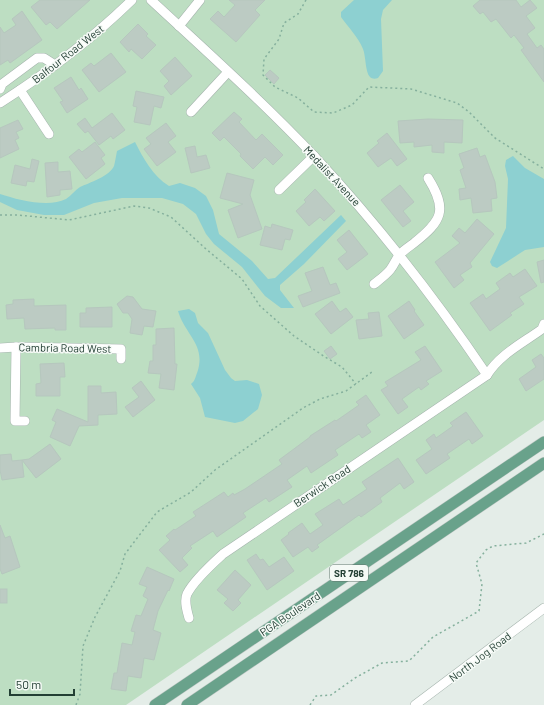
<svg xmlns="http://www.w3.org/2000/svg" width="544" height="705" viewBox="0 0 544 705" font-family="Barlow,sans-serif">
	<rect width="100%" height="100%" fill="#e4ede8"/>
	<polygon fill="#bddec2" points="0,0 544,0 544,420 126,705 0,705"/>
	<g fill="#8dd0d1">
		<path d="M354 0H392L383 10 381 19 383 71 378 78C375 79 372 79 370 77 365 72 366 56 363 49 358 37 348 27 341 17V12Z"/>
		<path d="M135 142C143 158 153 176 169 186L180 183 195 188 206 196 213 210 219 234 252 261 268 279 275 278 341 215 346 221 304 264 280 285V290L294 308H281L265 296 242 267 214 244 206 234 196 214 183 204 162 198H122L94 203 64 215H44L17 210 0 202V194C18 200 49 208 66 199 71 196 75 190 80 187 89 183 110 176 114 166 115 162 116 156 117 151Z"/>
		<polygon points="513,156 525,168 544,179 544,247 525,250 497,268 492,266 490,262 506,228 508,179 505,166 506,160"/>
		<path d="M189 309 195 313 198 323 208 333 225 370 231 378 235 381 247 380 259 384 262 395 258 409 243 421 235 423 205 417 200 398 191 384C195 381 195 378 197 373 207 345 185 335 178 311Z"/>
	</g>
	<g fill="#bccbc3" stroke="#b6c7be">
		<polygon points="40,0 90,0 57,29 50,22 46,25 31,7"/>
		<polygon points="229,0 265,0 255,10 260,15 236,42 210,19 218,11 224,17 235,5"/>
		<polygon points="480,0 516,0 521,7 530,0 537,8 526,16 535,28 527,34 537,48 541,45 544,49 544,82 521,50 524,48 514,35 511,38 496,19 491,22 483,12 480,14 473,6"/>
		<polygon points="22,11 42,40 10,63 8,60 0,65 0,27 4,33 16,25 12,19"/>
		<polygon points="138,24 148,34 146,36 156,45 142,59 131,49 129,52 120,42"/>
		<polygon points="111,53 126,72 99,92 82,70 91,63 94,66"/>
		<polygon points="175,57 192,76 171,95 164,86 169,81 160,71"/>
		<polygon points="270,70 279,78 274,84 265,75"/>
		<polygon points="71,77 79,90 81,88 88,99 67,113 60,102 63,101 54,88"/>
		<polygon points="136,91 164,97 161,108 154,106 150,125 134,122 137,107 133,106"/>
		<polygon points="234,112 242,119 239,122 256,140 262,134 283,155 273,165 265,157 253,169 240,156 241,154 224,137 220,141 212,133"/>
		<polygon points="112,113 125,130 113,139 111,136 99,145 88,131 85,133 77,124 85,118 92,128"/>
		<polygon points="428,119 463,120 462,143 444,142 444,153 432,152 432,145 414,147 414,142 400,143 398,121"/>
		<polygon points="18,120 23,129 16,132 19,138 15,140 19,149 0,158 0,128"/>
		<polygon points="166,123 176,136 168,142 176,152 157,166 144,149 151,144 146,138"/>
		<polygon points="387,133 407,159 397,166 391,158 378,167 367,153 379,143 377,141"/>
		<polygon points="95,142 105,155 101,158 105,164 86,179 69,157 79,149 82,152"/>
		<polygon points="195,146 197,157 206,155 210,168 191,173 185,148"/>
		<polygon points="477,148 480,157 485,155 495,182 497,198 491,199 492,211 473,213 471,198 460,200 459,189 466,188 460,170 464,168 459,154"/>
		<polygon points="32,159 39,161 34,182 27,181 26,186 11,183 15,165 30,169"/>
		<polygon points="58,162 58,172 70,171 72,189 60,190 60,195 47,197 45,163"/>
		<polygon points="227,173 254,180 250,195 262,229 238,238 228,210 243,204 220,198"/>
		<polygon points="400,185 414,202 403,211 411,221 403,227 381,200"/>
		<polygon points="315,189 335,211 324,221 320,217 309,226 296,211 306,202 304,200"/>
		<polygon points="477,219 494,234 470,263 472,267 460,275 464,280 454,288 435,262 460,243 452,236 459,228 465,233"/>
		<polygon points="272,224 293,230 290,240 285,239 282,250 260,245 265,226 271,228"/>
		<polygon points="349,230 368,254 347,270 338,259 347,252 337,240"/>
		<polygon points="544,260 544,282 541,283 537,262"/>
		<polygon points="323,267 330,285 336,283 340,293 303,307 298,296 312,291 305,273"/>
		<polygon points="525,269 537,286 519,297 524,304 510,313 512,315 490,331 470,303 483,294 486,299 500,289 496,283 510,273 513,277"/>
		<polygon points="127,296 133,297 142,309 156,311 153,327 144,326 142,335 130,333 132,319 128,313 123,313 117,304"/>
		<polygon points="34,299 34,306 66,305 66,330 55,330 55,328 25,329 24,318 7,319 6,305 13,304 13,300"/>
		<polygon points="332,301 340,312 346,308 353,317 331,334 315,314"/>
		<polygon points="409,301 415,310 414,311 424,325 404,339 388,316"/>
		<polygon points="112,307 112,327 80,327 80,313 86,313 86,308"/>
		<polygon points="379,312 382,336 359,339 356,320 369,319 368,313"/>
		<polygon points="174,328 175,364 177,364 174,390 159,388 161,374 148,373 150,361 153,361 153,345 156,345 156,329"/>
		<polygon points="331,346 337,354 330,359 324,351"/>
		<polygon points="425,346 442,371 426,381 429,384 421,390 419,387 402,399 408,407 398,414 381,390 388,386 385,382 421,360 415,352"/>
		<polygon points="541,354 544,358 544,379 526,391 519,379 536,367 532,360"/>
		<polygon points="64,363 65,377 60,377 60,396 36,396 36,384 41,383 40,364"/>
		<polygon points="141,381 155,400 133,417 125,407 139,397 132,388"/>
		<polygon points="88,386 101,386 101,393 116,392 117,414 98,415 98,425 79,426 70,446 50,437 56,422 52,420 57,409 88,422"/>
		<polygon points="366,395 380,415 366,425 371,432 362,438 359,434 335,450 338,455 311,473 307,466 287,480 292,487 269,502 266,498 243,513 246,517 217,537 213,531 190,546 192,548 182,558 188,565 180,572 159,550 170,540 166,536 174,529 175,530 196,516 193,512 224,492 228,497 233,493 234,495 245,489 282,464 279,460 310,437 310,436 335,420 336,421 359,405 356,402"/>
		<polygon points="466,412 483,436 472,444 469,439 447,454 450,458 426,474 416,460 432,449 426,440 434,434 436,438 453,426 450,423"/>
		<polygon points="50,444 61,459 36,478 22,460 29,459"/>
		<polygon points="11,454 12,461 22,460 24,477 2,480 0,470 0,455"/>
		<polygon points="398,458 414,482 404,489 400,483 380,498 382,502 361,517 359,515 317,545 319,547 312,552 308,547 293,557 281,540 289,534 288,533 302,523 310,534 323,525 315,514 339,499 343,505 367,489 362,482"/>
		<polygon points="0,525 5,538 10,536 20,567 2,574 0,569"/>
		<polygon points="256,554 260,560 263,559 269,567 284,557 294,571 267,590 247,560"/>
		<polygon points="147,567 174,579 169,591 168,590 158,611 153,630 161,633 154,660 144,658 141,678 128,676 126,691 111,689 114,673 117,673 122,643 132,645 135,632 131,631 136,615 141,616 148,599 143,596 147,587 139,584"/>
		<polygon points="235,570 251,585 238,600 241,603 233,611 224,603 228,599 217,590"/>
		<rect x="0" y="589" width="7" height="14"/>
	</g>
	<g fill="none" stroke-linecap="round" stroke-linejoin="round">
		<g stroke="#a6b5ae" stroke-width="10">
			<g id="minor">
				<path d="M151 0C206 51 263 102 315 157 378 225 435 298 487 375"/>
				<polyline points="179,26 200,0"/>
				<polyline points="0,89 2,84 37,58 44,58 55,65"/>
				<polyline points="20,90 49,134"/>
				<path d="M0 103C47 73 92 39 132 0"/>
				<polyline points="191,112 228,72"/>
				<polyline points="279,190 314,156"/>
				<path d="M374 284C379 280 386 275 390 270 394 265 396 259 400 254 404 250 410 246 414 243 442 221 448 210 428 178"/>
				<polyline points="16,347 15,421 25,421"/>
				<polyline points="0,348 16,347 121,349 121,359"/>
				<path d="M189 618C187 611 184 601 187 594 194 580 212 564 223 554L487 375C500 354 523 343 542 329L544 324"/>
				<polyline points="415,705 544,608"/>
			</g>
		</g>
		<g stroke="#c1c9c6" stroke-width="12">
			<g id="major">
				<polyline points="155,705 544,442"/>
				<polyline points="187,705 544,463"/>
			</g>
		</g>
		<g stroke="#85b09d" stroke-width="1.5" stroke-dasharray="2 3" stroke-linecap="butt">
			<polyline points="306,0 298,14 284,23 279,39 264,59 263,75 275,87 298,98 314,112 333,113 352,105 369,87 411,89 457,103 469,112 495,138 544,169"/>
			<polyline points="0,215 18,215 69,220 134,206 149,208 171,217 206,249 242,279 260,306 294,336 325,357 342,367 356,384"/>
			<polyline points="76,705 80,694 83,646 95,617 120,571 125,554 157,512 191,492 215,470 303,408 320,399 346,391 372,372"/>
			<polyline points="310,705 316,696 331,695 355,678 382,663 409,661 433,637 479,611 482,584 476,563 486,550 493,546 526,543 544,534"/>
		</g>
		<use href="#minor" stroke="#fff" stroke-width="9"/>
		<use href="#major" stroke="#69a28b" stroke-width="11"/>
	</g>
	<g text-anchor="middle" stroke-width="3" stroke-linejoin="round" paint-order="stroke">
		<rect fill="#f5faf6" stroke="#62776e" stroke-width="1" x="330" y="565" width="38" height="16" rx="3"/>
		<g font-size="10" font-weight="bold" fill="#233f34">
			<text x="349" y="577">SR 786</text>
		</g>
		<g font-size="11" fill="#233f34" stroke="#f5faf6">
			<text transform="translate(68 54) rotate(-38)" y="4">Balfour Road West</text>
			<text transform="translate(332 176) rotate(47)" y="4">Medalist Avenue</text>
			<text transform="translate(65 348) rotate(1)" y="4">Cambria Road West</text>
			<text transform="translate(322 486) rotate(-34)" y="4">Berwick Road</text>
			<text transform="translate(290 614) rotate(-34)" y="4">PGA Boulevard</text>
			<text transform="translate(480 657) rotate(-37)" y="4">North Jog Road</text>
		</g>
	</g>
	<path d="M10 689v6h64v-6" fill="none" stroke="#233f34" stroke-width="2"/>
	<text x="16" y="689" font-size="12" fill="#233f34" stroke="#f5faf6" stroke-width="3" paint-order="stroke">50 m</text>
</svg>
